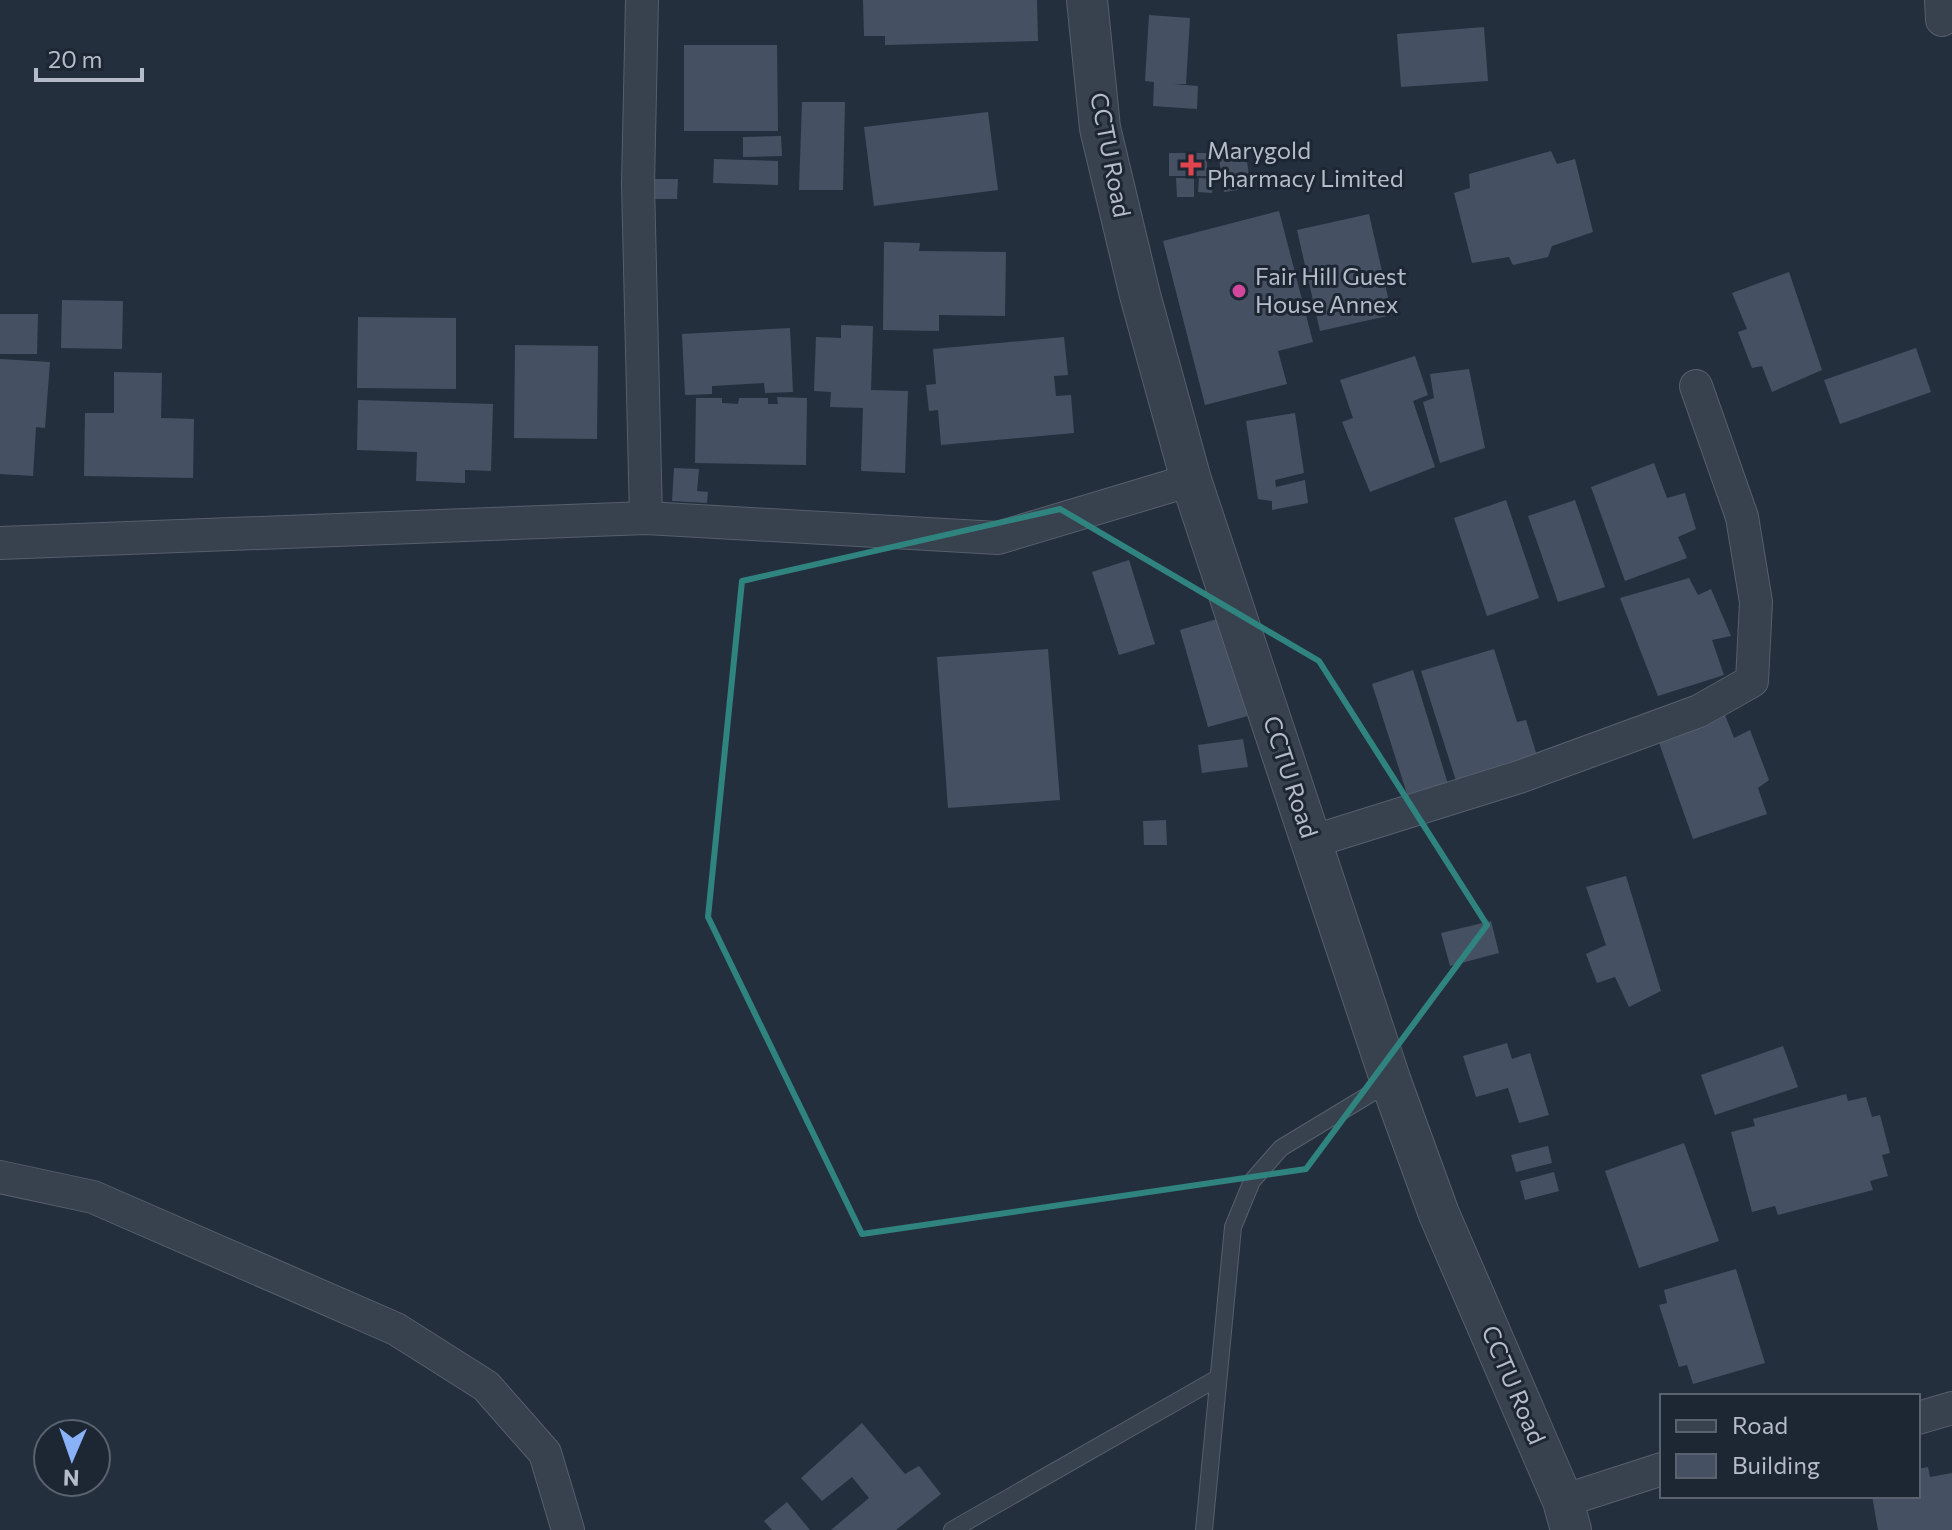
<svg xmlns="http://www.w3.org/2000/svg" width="1952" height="1530" viewBox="0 0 1952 1530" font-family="Commissioner,sans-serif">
	<rect width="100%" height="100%" fill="#242f3e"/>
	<g fill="#455062">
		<polygon points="863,0 1037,0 1038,41 885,45 885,36 864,36"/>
		<polygon points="1149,15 1190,18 1186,84 1173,84 1198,86 1197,109 1153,106 1154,82 1145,81"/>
		<polygon points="1484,27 1488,81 1401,87 1397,34"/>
		<polygon points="684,45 777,45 778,131 684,131"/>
		<polygon points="802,102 845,102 843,190 799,190"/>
		<polygon points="988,112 998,190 874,206 864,127"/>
		<polygon points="781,136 782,156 743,157 743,137"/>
		<polygon points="1551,151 1557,164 1575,159 1593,232 1552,246 1548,257 1513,265 1509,257 1472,263 1454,193 1470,188 1469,174"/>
		<rect x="1169" y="153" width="38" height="23"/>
		<polygon points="1246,155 1251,188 1224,192 1219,159"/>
		<polygon points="714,159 778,161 778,185 713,183"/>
		<polygon points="1176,178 1194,178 1194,197 1177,197"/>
		<polygon points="1199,178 1213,179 1212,193 1198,192"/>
		<polygon points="652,179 678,179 677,199 652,199"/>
		<polygon points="1279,211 1313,342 1278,351 1287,384 1205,405 1163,241"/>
		<polygon points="1369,214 1392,315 1320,331 1297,230"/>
		<polygon points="884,242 920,243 919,251 1006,252 1005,316 939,315 939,331 883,330"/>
		<polygon points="1789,272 1822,370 1772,392 1762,366 1752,368 1738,332 1747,329 1732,293"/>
		<polygon points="62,300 123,301 122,349 61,348"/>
		<polygon points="0,314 38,314 37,354 0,354"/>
		<polygon points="358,317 456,318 456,389 357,388"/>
		<polygon points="841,325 873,326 871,390 908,391 905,473 861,471 863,408 830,407 831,392 814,391 816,337 841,338"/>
		<polygon points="790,328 793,392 765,393 764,383 712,386 712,394 685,395 682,334"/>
		<polygon points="1064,337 1068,375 1054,376 1056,396 1071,395 1074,433 941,445 938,410 929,411 926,385 936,384 933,349"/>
		<polygon points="515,345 598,346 597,439 514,438"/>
		<polygon points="1916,348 1931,392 1840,424 1824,380"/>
		<polygon points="1415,356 1428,395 1413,401 1435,467 1370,492 1342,422 1353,418 1340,380"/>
		<polygon points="0,359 50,362 45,428 36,427 33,476 0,474"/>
		<polygon points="1469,369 1485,448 1440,463 1423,402 1434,398 1430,374"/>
		<polygon points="114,372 162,373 161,418 194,419 193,478 84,476 85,413 114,413"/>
		<polygon points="777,397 807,398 806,465 695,463 696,398 722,398 722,403 738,404 739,398 768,398 768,404 778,404"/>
		<polygon points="358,400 493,404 491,471 465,470 465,483 416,481 417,452 357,450"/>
		<polygon points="1295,413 1304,473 1275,480 1276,487 1305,480 1308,503 1272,510 1272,501 1258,499 1246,421"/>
		<polygon points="1654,463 1667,498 1685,493 1696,529 1678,537 1687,558 1625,581 1591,487"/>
		<polygon points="674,468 699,469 697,491 708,492 707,503 672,501"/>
		<polygon points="1506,500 1539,598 1487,616 1454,518"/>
		<polygon points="1575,500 1605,587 1558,602 1528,516"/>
		<polygon points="1129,560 1155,644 1119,655 1092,572"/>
		<polygon points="1689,578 1698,595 1711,589 1731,636 1712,640 1724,675 1658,696 1620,598"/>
		<polygon points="1227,616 1255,714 1208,727 1180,630"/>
		<polygon points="1048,649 1060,800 948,808 937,657"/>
		<polygon points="1494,649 1517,722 1526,720 1538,759 1457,784 1421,671"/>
		<polygon points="1413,670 1448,784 1408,797 1372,684"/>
		<polygon points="1725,715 1734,738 1750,730 1769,780 1758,788 1767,814 1693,839 1658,740"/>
		<polygon points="1243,739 1248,767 1202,773 1198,745"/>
		<polygon points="1166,820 1167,845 1144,845 1143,821"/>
		<polygon points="1626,876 1661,991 1629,1007 1615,977 1597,983 1586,954 1606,945 1586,887"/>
		<polygon points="1491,921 1499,953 1450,966 1441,933"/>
		<polygon points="1507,1043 1512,1059 1530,1053 1549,1115 1519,1123 1508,1088 1476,1097 1463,1056"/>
		<polygon points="1783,1046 1798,1087 1715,1115 1701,1075"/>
		<polygon points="1846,1094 1848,1101 1866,1097 1872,1117 1880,1115 1890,1153 1882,1155 1888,1176 1870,1181 1873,1190 1778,1215 1775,1206 1752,1212 1731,1132 1755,1126 1753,1119"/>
		<polygon points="1684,1143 1719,1241 1639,1268 1605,1171"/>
		<polygon points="1548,1146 1552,1163 1516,1172 1511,1155"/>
		<polygon points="1554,1172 1559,1191 1525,1200 1520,1181"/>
		<polygon points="1736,1269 1765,1363 1693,1384 1687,1365 1679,1367 1659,1305 1667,1303 1664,1290"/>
		<polygon points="862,1423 905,1474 919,1466 941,1494 896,1530 831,1530 869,1498 852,1477 822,1501 801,1478"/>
		<polygon points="1928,1467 1930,1477 1952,1473 1952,1530 1878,1530 1872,1496 1918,1496 1918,1469"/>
		<polygon points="787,1502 810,1530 772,1530 764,1521"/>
	</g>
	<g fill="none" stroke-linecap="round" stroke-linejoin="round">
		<g stroke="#565f6c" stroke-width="18">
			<g id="service">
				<polyline points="952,1530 1216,1379"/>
				<polyline points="1204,1530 1233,1227 1252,1181 1281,1148 1390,1082"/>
			</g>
		</g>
		<g stroke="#565f6c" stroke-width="34">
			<g id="minor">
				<polyline points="642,0 638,184 646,518"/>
				<polyline points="1941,0 1942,20"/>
				<polyline points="0,543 646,518 998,538 1191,480"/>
				<polyline points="1311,842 1519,777 1699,711 1752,681 1756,602 1742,517 1696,386"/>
				<polyline points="0,1177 93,1197 396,1329 486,1386 545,1453 568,1530"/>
				<polyline points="1918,1418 1952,1408"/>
				<polyline points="1563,1501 1662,1469"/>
			</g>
		</g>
		<g stroke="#565f6c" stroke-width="42">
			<polyline id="tertiary" points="1087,0 1100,128 1140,295 1191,480 1391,1082 1439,1214 1563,1501 1571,1530"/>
		</g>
		<use href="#service" stroke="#38414e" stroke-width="16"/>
		<use href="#minor" stroke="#38414e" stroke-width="32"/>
		<use href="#tertiary" stroke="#38414e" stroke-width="40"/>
	</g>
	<path fill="none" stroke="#308480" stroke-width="6" stroke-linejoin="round" d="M1060 509 1319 661 1487 925 1306 1169 862 1234 708 917 742 581Z"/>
	<path fill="#e0444e" stroke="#1d2633" stroke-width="3" d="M1187 153h8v8h8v8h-8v8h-8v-8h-8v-8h8z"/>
	<circle fill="#d1479c" stroke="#1d2633" stroke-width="3" cx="1239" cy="291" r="8"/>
	<g text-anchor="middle" stroke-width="6" stroke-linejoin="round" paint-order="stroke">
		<g font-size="24" fill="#b4bcc9" stroke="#1d2633" text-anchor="start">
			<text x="1207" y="159">Marygold<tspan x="1207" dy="28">Pharmacy Limited</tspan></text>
			<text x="1255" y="285">Fair Hill Guest<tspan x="1255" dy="28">House Annex</tspan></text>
		</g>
		<g font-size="24" fill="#b4bcc9" stroke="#1d2633">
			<text transform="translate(1110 155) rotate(79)" y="8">CCTU Road</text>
			<text transform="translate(1290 777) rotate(72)" y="8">CCTU Road</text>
			<text transform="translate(1513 1385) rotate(67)" y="8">CCTU Road</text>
		</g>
	</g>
	<rect x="1660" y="1394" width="260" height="104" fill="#1d2633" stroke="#59626f" stroke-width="2"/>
	<rect x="1676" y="1420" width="40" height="12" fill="#38414e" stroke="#59626f" stroke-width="2"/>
	<text x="1732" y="1434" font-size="24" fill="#b4bcc9">Road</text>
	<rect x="1676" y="1454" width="40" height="24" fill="#455062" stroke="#59626f" stroke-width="2"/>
	<text x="1732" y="1474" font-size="24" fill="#b4bcc9">Building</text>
	<g transform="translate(72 1458) rotate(182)"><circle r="38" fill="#1d2633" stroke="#59626f" stroke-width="2"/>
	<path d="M0-6L14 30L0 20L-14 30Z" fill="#8ab2f8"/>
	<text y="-12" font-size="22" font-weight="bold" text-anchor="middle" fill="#b4bcc9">N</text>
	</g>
	<path d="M36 68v12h106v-12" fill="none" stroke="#b4bcc9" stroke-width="4"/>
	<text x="48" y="68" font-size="24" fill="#b4bcc9" stroke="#1d2633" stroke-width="6" paint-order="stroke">20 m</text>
</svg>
